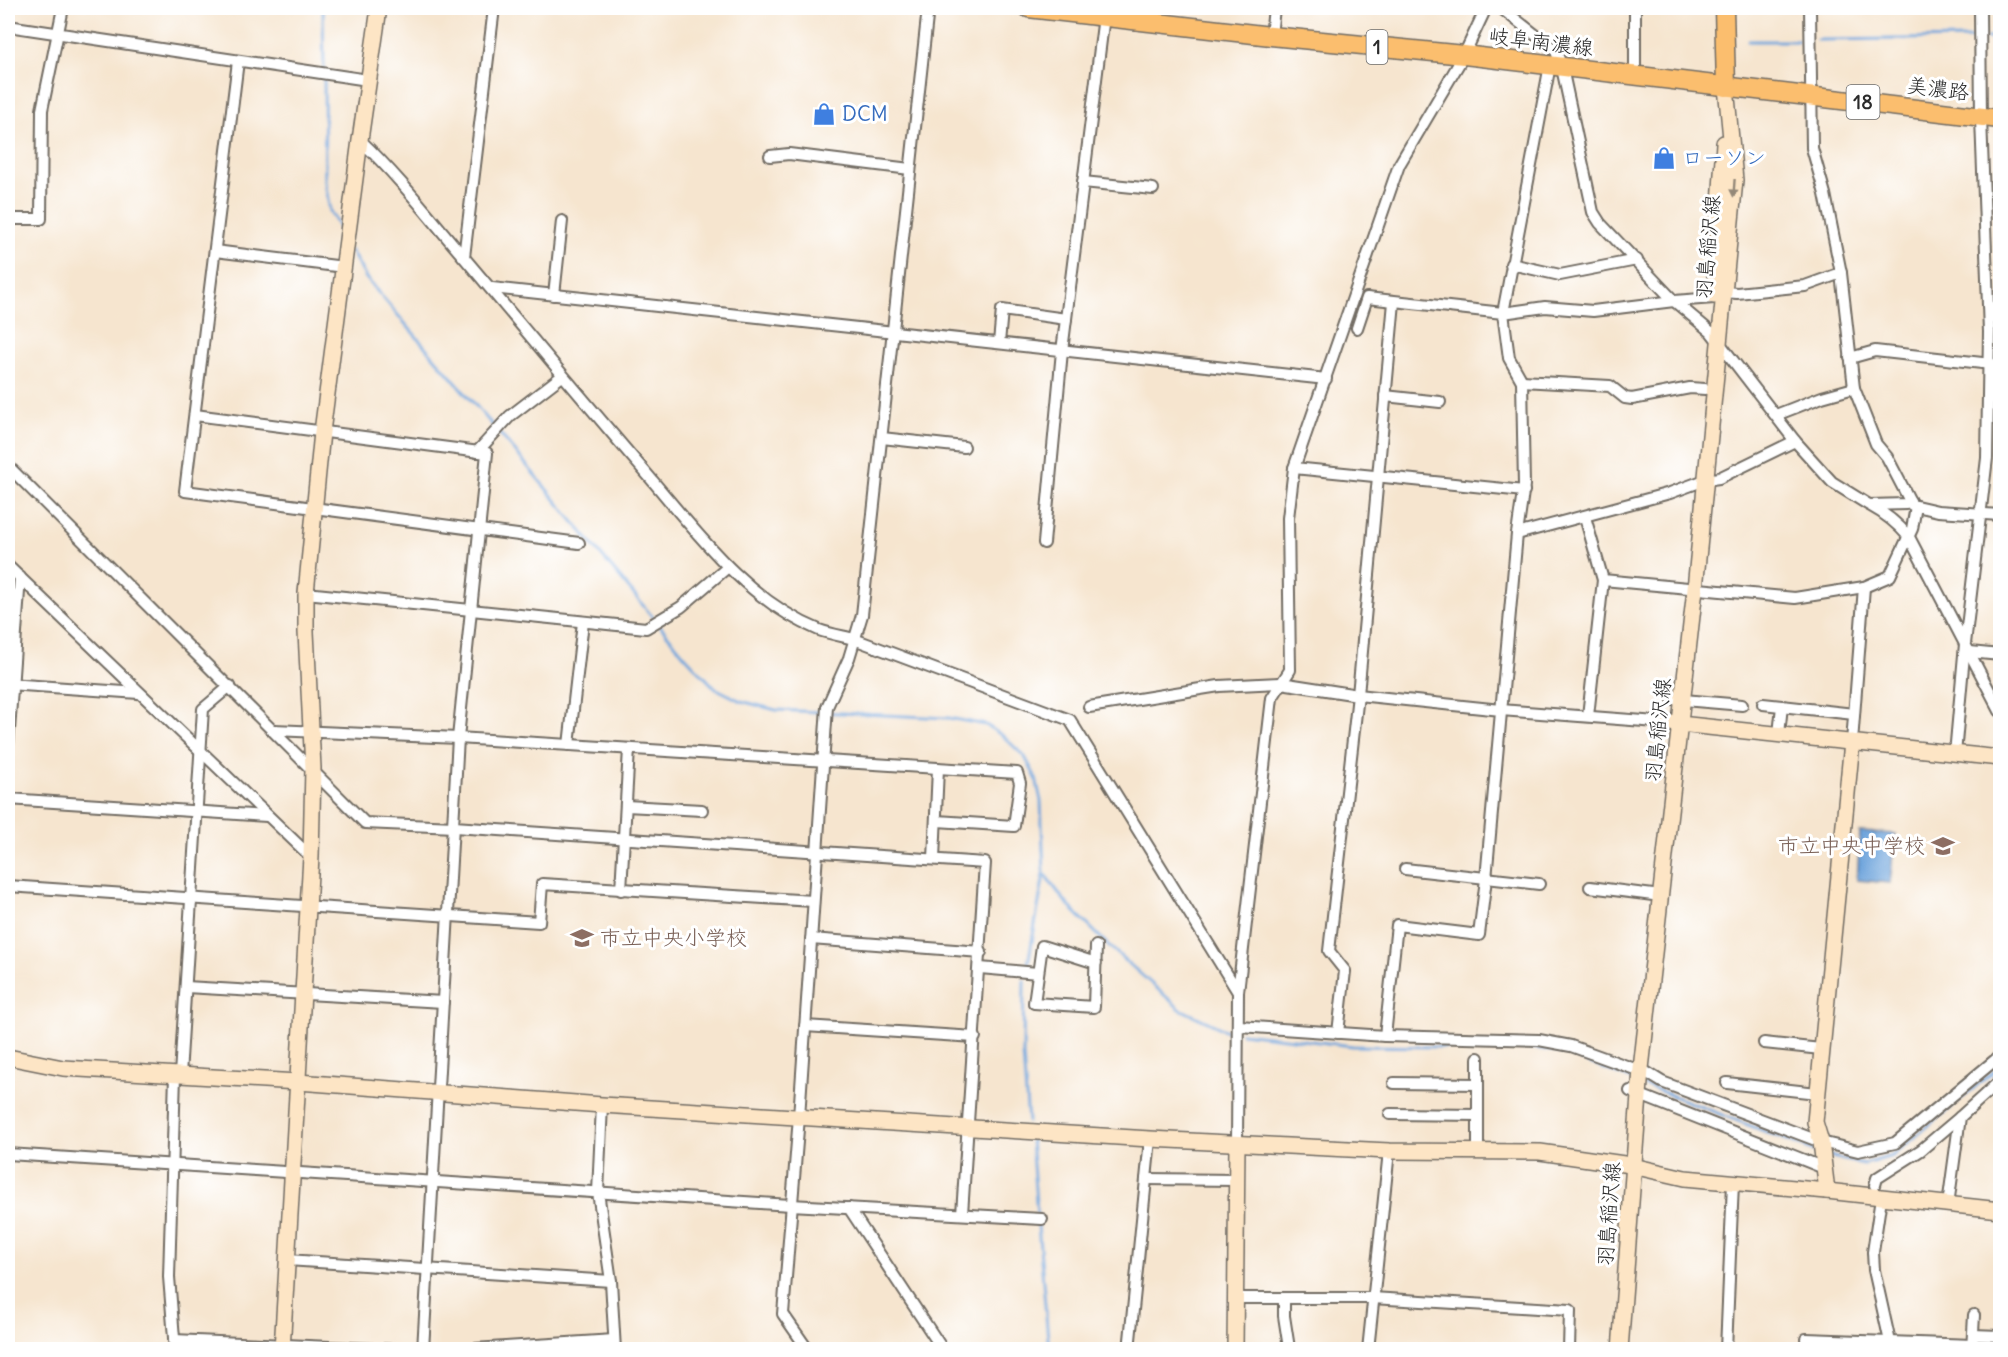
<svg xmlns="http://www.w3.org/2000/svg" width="2008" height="1357" viewBox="0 0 2008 1357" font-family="Delius,'Klee One',sans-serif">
	<rect width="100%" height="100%" fill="#fff"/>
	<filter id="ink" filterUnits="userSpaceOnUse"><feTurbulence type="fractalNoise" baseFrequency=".0167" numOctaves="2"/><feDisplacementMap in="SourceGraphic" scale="12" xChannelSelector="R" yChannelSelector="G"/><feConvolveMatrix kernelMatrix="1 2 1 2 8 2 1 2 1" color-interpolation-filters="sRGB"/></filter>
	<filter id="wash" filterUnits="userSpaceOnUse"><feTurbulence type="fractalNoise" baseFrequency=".008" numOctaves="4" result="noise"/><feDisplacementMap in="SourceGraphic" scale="24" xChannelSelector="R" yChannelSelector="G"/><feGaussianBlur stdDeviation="1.35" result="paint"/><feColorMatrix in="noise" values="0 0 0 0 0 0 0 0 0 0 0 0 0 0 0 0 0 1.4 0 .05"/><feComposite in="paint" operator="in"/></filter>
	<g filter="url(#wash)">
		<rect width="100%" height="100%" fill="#f6e5cf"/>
		<polygon fill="#6ea4dc" stroke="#4c6884" stroke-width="1.5" points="1860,832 1895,834 1890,883 1857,880"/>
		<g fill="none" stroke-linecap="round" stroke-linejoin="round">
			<g stroke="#6ea4dc" stroke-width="3">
				<polyline points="323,8 324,70"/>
				<polyline points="1987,38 2000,38"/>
				<polyline points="1817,40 1976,38"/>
				<polyline points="1748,41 1799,41"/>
				<polyline points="324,76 325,182 330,211 341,231"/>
				<polyline points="351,251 366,278 519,456 685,656 715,688 741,701 776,710 949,718 986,725 1003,736 1025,757 1036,778 1041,801 1044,874 1028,964"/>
				<polyline points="1045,875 1068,905 1109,946 1180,1009 1229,1032 1235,1033"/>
				<polyline points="1024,981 1023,1055 1028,1122"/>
				<polyline points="1242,1033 1353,1046 1536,1048 1565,1053 1636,1081"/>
				<polyline points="1645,1085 1818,1152"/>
				<polyline points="1031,1140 1037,1214"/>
				<polyline points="1827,1155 1844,1160 1865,1164 1892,1156 2000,1066"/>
				<polyline points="1038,1225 1049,1350"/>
			</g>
		</g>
	</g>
	<g filter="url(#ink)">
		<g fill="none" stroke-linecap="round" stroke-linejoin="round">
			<g stroke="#726c64" stroke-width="14">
				<g id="street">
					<polyline points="1501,8 1556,51 1562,68 1593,212 1600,223 1674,301 1711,332 1795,441 1832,482 1869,505 1906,504 1910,501"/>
					<polyline points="1635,8 1635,75"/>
					<polyline points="1810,8 1812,148 1825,194 1841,273 1854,388 1876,444 1887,457 1912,505 1938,511 2000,515"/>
					<polyline points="8,26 368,80"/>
					<polyline points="1271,36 1274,8"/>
					<polyline points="238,61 185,491 579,543"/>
					<path d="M360 140C395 173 425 211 456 248 518 321 578 394 640 466 692 526 743 599 819 630 830 634 842 636 854 639L1070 720 1238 992"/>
					<polyline points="770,156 789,154 910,169"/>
					<polyline points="1083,182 1153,189"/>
					<polyline points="8,219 41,219 42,110 63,8"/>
					<polyline points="215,251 344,267"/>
					<polyline points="464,257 494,8"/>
					<polyline points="1511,264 1560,275 1637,260"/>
					<polyline points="492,288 1326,379"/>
					<polyline points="1724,292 1737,293 1805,286 1841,273"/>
					<polyline points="554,295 562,221"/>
					<polyline points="1357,328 1367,298 1503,313 1545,307 1593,311 1674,301 1714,298"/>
					<polyline points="999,343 1002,310 1066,319"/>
					<polyline points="1850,358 1875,351 2000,365"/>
					<polyline points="1522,381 1610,386 1625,398 1632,399 1690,388 1705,389"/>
					<polyline points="1385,396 1440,402"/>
					<polyline points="195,415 487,453 458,738 423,1350"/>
					<polyline points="1776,415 1822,397 1854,388"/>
					<polyline points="882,438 964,447"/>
					<polyline points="477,452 510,416 562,376"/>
					<polyline points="8,466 365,823 454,827 985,863 962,1214"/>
					<polyline points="1294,468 1524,491"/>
					<path d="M1871 506C1886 514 1898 524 1909 537L2000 711"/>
					<polyline points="1585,517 1603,580 1795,598 1864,587 1890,576 1912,529 1916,506"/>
					<polyline points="1517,534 1670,493 1705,480 1719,478 1795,441"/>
					<polyline points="1044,543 1062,351 1105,8"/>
					<polyline points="8,566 311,857"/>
					<polyline points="306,593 646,628 681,607 728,567"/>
					<polyline points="1970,652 2000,655"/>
					<polyline points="8,684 139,693"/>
					<polyline points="1672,699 1742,705"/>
					<polyline points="1763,704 1854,714"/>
					<polyline points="1089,707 1219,686 1281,683 1358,695 1501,710 1670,723"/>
					<polyline points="1588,716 1603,580"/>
					<polyline points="274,730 458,738 1017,773 1020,783 1014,826 937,821"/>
					<polyline points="1779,734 1782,706"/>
					<polyline points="1852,742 1864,587"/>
					<polyline points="8,745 20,577"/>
					<polyline points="569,745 583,622"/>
					<polyline points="1955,754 1965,644 1987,458 1989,332 1981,118 1980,8"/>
					<polyline points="8,799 267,816"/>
					<polyline points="626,806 702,810"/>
					<polyline points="934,859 938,768"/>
					<polyline points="1405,869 1539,884"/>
					<polyline points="8,886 539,922 542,884 813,901"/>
					<polyline points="1590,887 1661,896"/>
					<polyline points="621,890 629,749"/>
					<polyline points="811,939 981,952"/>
					<polyline points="1096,963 1042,946 1034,1003 1094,1007 1096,946"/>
					<polyline points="980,968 1038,973"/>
					<polyline points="186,987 443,1002"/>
					<polyline points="805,1026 975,1037"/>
					<polyline points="1239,1026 1385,1036 1539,1040 1571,1046 1632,1068 1641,1069 1662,1082 1821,1142 1858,1151 1895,1143 2000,1056"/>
					<polyline points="1338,1033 1345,971 1329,951 1358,695 1394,302"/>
					<polyline points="1385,1036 1397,925 1479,935 1486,879 1517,534 1524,485 1522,381 1509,358 1503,313 1550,65"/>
					<polyline points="1764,1043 1821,1049"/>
					<polyline points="175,1075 169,1277 175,1350"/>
					<polyline points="180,1075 203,709 230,686"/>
					<polyline points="1394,1083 1478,1084"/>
					<polyline points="1727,1083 1817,1093"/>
					<polyline points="1630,1091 1824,1168"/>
					<polyline points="602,1105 598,1192 611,1281 615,1350"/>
					<polyline points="1390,1114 1478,1115"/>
					<polyline points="1237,1144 1238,992 1272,698 1290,670 1288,518 1294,468 1399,165 1464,55 1486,8"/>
					<polyline points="1478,1151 1478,1058"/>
					<polyline points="8,1154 791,1205 1042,1219"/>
					<polyline points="1146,1179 1236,1180"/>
					<polyline points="1875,1185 1877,1178 1921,1150 1960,1117"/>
					<polyline points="1881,1198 1873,1252 1874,1270 1890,1342 1890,1350"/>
					<polyline points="1948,1205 1960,1117 2000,1081"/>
					<polyline points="849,1208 943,1350"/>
					<polyline points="287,1260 611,1281"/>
					<polyline points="1234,1298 1372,1298 1570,1310 1569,1350"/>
					<polyline points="1973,1335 2000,1336"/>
					<polyline points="1806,1339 1973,1345"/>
					<polyline points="174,1340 397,1350"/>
					<polyline points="458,1350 614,1340"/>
					<polyline points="808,1350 783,1314 799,1117 827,707 849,658 862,615 928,8"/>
					<polyline points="1129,1350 1150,1139"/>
					<polyline points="1281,1350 1289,1348 1284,1316 1284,1298"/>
					<polyline points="1368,1350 1389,1151"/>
					<polyline points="1726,1350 1733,1183"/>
					<polyline points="1972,1350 1974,1315"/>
				</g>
			</g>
			<g stroke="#726c64" stroke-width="18">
				<g id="secondary">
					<polyline points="1714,296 1724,143"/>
					<polyline points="1670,723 2000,758"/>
					<polyline points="8,1057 63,1068 298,1082 602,1105 1150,1139 1389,1151 1540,1152 1624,1164 1685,1178 1827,1191 2000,1210"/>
					<polyline points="1827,1191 1821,1142 1815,1122 1852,742"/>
					<polyline points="282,1350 311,857 313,768 306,632 306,593 322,432 360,140 379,8"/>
					<polyline points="1235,1350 1237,1144"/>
					<polyline points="1620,1350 1641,1069 1695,589 1735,180 1726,87"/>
				</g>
			</g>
			<g stroke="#726c64" stroke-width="21">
				<g id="primary">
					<polyline points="1028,8 1271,36 1464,55 2000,119"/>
					<polyline points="1724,8 1726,87"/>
				</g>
			</g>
			<use href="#street" stroke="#fff" stroke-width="10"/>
			<use href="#secondary" stroke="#fde5c5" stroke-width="15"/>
			<use href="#primary" stroke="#fbbe6e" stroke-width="18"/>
		</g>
		<defs><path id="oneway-solid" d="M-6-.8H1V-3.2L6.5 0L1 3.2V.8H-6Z" transform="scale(1.5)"/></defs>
		<use fill="#948878" href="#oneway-solid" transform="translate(1734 188) rotate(94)"/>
	</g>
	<defs>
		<g id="shop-bare" transform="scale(1.8)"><path d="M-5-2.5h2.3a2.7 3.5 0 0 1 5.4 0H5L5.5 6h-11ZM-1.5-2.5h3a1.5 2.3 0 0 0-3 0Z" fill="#3f7fe0" stroke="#fff" stroke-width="2.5" paint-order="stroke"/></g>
		<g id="school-bare" transform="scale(1.8)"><path d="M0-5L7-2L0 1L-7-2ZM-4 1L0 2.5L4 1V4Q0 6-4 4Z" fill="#8d6e63" stroke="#fff" stroke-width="2.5" paint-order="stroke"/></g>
	</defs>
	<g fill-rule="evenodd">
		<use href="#shop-bare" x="824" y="114"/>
		<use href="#shop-bare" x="1664" y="158"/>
		<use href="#school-bare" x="1943" y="846"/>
		<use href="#school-bare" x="582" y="938"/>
	</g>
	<g text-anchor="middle" stroke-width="6" stroke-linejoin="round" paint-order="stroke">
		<g fill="#fff" stroke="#6b6b6b" stroke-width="1.5">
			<rect x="1366.5" y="30" width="21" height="34" rx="4.5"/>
			<rect x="1846.5" y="85" width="33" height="34" rx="4.5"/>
		</g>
		<g font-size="20" font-weight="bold" fill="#2b2b2b">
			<text x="1377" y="54">1</text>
			<text x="1863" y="109">18</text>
		</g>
		<g font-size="21" fill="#2b2b2b" stroke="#fff">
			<text transform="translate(1541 42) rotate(7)" y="7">岐阜南濃線</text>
			<text transform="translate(1938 89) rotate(7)" y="7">美濃路</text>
			<text transform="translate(1708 247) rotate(-85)" y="7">羽島稲沢線</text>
			<text transform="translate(1658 730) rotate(-84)" y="7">羽島稲沢線</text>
			<text transform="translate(1609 1214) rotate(-86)" y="7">羽島稲沢線</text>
		</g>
		<g font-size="21" fill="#366cbe" stroke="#fff" text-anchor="start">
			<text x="842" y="121">DCM</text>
			<text x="1682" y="165">ローソン</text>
		</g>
		<g font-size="21" fill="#785e54" stroke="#fff" text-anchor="end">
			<text x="1925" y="853">市立中央中学校</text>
			<text x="600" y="945" text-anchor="start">市立中央小学校</text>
		</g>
	</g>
	<rect width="2008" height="1357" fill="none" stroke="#fff" stroke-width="30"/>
</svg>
